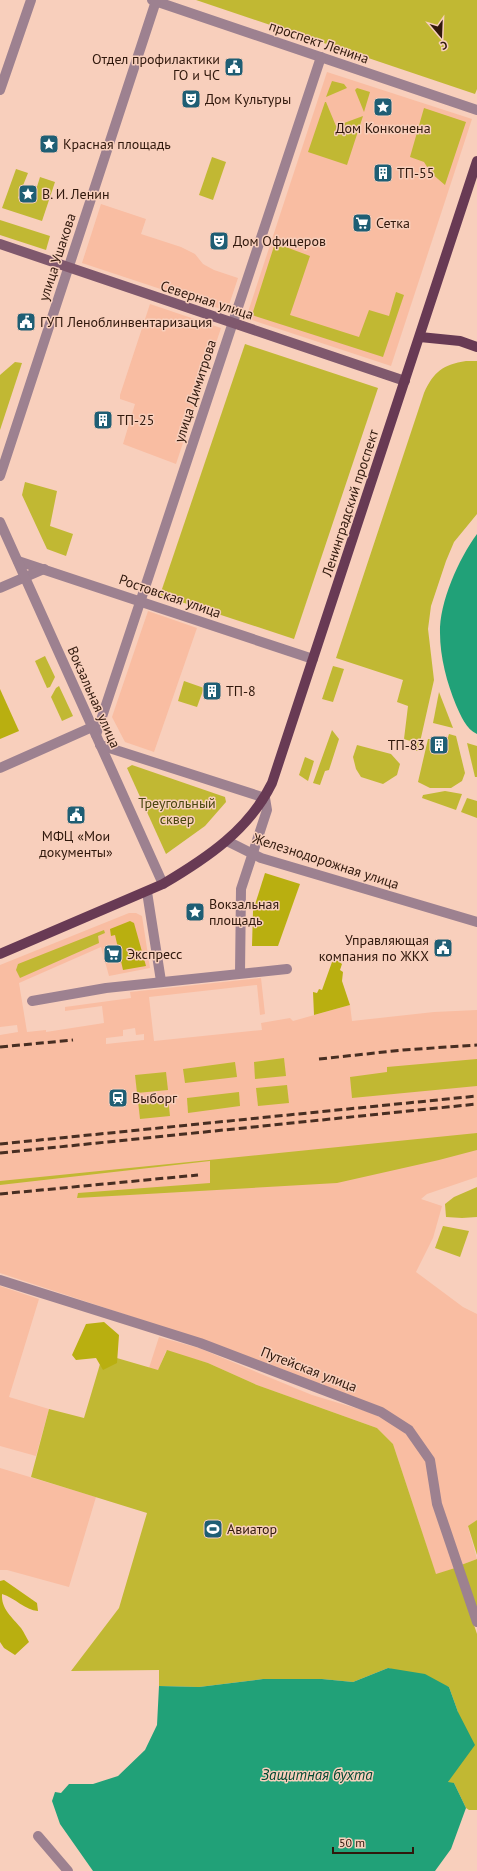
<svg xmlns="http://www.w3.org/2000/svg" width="477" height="1871" viewBox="0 0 477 1871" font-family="'PT Sans',sans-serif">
	<rect width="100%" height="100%" fill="#f8cfbc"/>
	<g fill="#f9bda2" fill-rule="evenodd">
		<polygon points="327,72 472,119 391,366 246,318"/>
		<polygon points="101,204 146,219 141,234 181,247 195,254 203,264 214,270 238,278 227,311 82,263"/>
		<polygon points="150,304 221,328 176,464 123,444 135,404 120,399 120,395"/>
		<polygon points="148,611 197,628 154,752 125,742 112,717"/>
		<path d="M129 913H136L142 916 150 968 109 976 101 947 19 983 27 1032 46 1030V1032L104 1023 102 1006 65 1011V1007L131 998 130 992 261 978 265 1014 260 1015 257 985 149 997 154 1041 262 1030 261 1023 290 1018 293 1021 350 1005 352 1021 434 1012 477 1010V1177L427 1194 421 1199 442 1206 433 1238 416 1272 463 1307 477 1314V1520L468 1527 477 1559 461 1565 440 1503 433 1458 412 1428 202 1340 0 1273V1035L18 1032 17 1025 0 1027V965ZM135 1028 136 1035 144 1034V1040L106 1044V1038L123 1036V1030Z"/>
		<polygon points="0,1286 39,1299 9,1397 49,1409 36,1456 0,1446"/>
		<polygon points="159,1337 199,1348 312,1395 369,1412 398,1426 410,1438 426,1461 455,1568 436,1575 393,1444 377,1428 257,1385 208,1363 166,1351 158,1371 149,1368"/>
		<polygon points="0,1468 96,1497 69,1587 7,1570 0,1570"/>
	</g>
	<g fill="#c1b833">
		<polygon points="196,0 477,0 477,89 475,94"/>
		<polygon points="332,81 344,84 347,88 326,97"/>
		<polygon points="357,88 370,92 364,112 355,90"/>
		<polygon points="325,102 326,102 336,126 363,116 347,165 308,152"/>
		<polygon points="424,108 466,122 445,185 431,173 424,162 410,157"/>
		<polygon points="212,157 226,162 213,200 199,195"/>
		<polygon points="16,169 28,173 18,198 32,203 40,177 55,182 42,221 2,208"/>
		<polygon points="0,220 50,236 46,250 0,235"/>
		<polygon points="275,243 310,256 290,315 359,337 369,310 389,316 396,292 404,295 383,357 252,315"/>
		<polygon points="245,344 378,388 294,639 160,595"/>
		<path d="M466 361H477V514L454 542 446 561 431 606 428 629 434 680 418 751H416L413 742 404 739 408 706 397 702 403 680 336 658 424 393C434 371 443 365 466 361Z"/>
		<polygon points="15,362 22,363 0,430 0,375"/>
		<polygon points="25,482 57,491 50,526 73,534 66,556 47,549 22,495"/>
		<polygon points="45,656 55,677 50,687 47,688 35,661"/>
		<polygon points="333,666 344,669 333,702 322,699"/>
		<polygon points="184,681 204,688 197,707 178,701"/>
		<polygon points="59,686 73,716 62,721 51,697 56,688"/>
		<polygon points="439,692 453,728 433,723"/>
		<polygon points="332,730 339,739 329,770 325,771 320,785 313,783"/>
		<polygon points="449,734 456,736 465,773 462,781 451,788 430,788 418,782 428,739 435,739 432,750 443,753"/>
		<polygon points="467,743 477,746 477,777 475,777"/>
		<polygon points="357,745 391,754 400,764 397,775 383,784 361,777 356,769 353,757"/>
		<polygon points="305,757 314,761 308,781 299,775"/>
		<polygon points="132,765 225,797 226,802 205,826 166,854 127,768"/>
		<polygon points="445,791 462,794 456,810 422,798 423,795"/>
		<polygon points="467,798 477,801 477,818 461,812"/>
		<polygon points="104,930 105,933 98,936 99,943 20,978 16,970 18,964"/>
		<polygon points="284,1058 286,1076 255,1079 254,1062"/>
		<polygon points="477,1059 477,1086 352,1098 350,1077 387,1072 387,1067"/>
		<polygon points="235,1062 237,1077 185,1083 183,1069"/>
		<polygon points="166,1072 168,1090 137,1093 135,1075"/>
		<polygon points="287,1085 289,1103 258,1106 256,1088"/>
		<polygon points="239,1092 240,1106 188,1113 187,1098"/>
		<polygon points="168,1098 170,1116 140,1119 138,1101"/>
		<polygon points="477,1133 477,1150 439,1160 337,1183 77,1198 78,1193 210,1183 210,1161 0,1185 0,1181"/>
		<polygon points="477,1187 477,1217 462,1218 446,1217 445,1204 454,1197"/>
		<polygon points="443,1226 469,1231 460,1257 435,1248"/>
		<polygon points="167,1350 208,1363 257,1385 377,1428 393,1444 436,1574 455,1568 477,1634 477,1810 469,1810 466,1808 454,1783 448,1783 458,1712 449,1687 388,1668 353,1682 322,1679 263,1679 199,1687 159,1686 159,1670 71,1671 119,1608 147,1513 31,1477 49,1409 84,1418 103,1354 158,1370"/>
		<polygon points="477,1520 477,1555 468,1526"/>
		<polygon points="477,1559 477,1611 461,1565"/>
	</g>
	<g fill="#b9af10">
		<polygon points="0,689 19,731 0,739"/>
		<polygon points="265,873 300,884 278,946 252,946 253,911"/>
		<polygon points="130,921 134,923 146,966 123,970 115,935 111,936 110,929"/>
		<polygon points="337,960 342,964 340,970 343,972 342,981 350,1005 314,1015 313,992 317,993 319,989 322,990 332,962"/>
		<polygon points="104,1322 119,1335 117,1363 103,1370 96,1358 76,1360 72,1355 86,1324"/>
		<path d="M4 1580 37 1603 38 1611C25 1610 15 1598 2 1594 1 1609 12 1617 21 1628 24 1632 26 1637 29 1642L15 1655 4 1648 0 1642V1581Z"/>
	</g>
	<g fill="#21a178">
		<path d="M477 534V734C466 729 461 716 456 705 447 683 440 657 440 633 439 603 459 558 477 534Z"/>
		<polygon points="388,1668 425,1674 449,1687 458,1712 475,1745 448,1782 454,1783 466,1808 451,1849 435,1871 93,1871 60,1824 52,1801 55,1792 61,1793 69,1784 93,1784 118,1776 145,1750 157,1725 159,1686 199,1687 263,1679 322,1679 353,1682"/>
	</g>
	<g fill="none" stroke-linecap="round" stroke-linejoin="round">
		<g stroke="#9d8190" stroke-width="10">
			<polyline points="152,0 477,110"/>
			<polyline points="0,90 31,0"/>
			<polyline points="0,476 156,1"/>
			<polyline points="18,561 313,659"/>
			<polyline points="0,588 44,569"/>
			<polyline points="96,735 321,57"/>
			<polyline points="100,745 265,798 267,810 241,889 240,973"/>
			<polyline points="0,768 99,724"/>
			<polyline points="227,841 261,858 477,922"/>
			<polyline points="147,892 161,981"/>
			<polyline points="32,1001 106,988 287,969"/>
			<polyline points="0,1280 200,1343 381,1412 409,1430 430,1460 437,1504 477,1622"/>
			<polyline points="38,1836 68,1871"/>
		</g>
		<polyline stroke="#9d8190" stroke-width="10" points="0,522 163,884"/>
		<polyline stroke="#7f586d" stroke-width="10" points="0,244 405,381"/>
		<g stroke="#683a54" stroke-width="10">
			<polyline points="420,337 460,341 477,347"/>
			<path d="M0 954 163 884C207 858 249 830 272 783L477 161"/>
		</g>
		<g stroke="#482e22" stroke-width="3" stroke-dasharray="8 4" stroke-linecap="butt">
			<polyline points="0,1047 73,1040"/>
			<polyline points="319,1059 403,1050 477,1045"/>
			<polyline points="0,1144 477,1096"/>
			<polyline points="0,1153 477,1104"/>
			<polyline points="0,1194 198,1175"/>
		</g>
	</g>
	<defs>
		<g id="civic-square" transform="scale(1)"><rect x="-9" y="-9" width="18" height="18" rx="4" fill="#1f5e74" stroke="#f8cfbc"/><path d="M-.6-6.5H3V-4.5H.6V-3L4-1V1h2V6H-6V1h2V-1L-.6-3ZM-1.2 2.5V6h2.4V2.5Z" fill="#fff"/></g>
		<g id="theatre-square" transform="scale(1)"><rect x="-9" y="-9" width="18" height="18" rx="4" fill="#1f5e74" stroke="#f8cfbc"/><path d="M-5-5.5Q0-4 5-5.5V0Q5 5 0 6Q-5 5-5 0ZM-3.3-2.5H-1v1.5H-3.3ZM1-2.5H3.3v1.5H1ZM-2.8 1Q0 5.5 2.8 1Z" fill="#fff"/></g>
		<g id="sight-square" transform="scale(1)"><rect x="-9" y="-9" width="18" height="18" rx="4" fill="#1f5e74" stroke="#f8cfbc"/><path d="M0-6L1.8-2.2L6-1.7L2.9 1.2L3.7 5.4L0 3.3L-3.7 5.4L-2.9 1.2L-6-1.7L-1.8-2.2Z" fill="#fff"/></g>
		<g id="building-square" transform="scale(1)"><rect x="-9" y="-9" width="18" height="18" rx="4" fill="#1f5e74" stroke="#f8cfbc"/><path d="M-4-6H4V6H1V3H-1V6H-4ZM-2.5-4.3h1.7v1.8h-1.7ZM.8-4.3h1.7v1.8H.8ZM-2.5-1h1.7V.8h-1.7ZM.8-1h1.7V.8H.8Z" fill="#fff"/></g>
		<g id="supermarket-square" transform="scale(1)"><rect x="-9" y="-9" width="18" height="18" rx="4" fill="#1f5e74" stroke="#f8cfbc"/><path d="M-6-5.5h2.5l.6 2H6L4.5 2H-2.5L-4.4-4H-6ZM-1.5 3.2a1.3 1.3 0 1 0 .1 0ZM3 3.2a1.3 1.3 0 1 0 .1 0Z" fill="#fff"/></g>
		<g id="station-square" transform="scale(1)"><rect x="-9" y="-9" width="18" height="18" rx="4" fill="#1f5e74" stroke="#f8cfbc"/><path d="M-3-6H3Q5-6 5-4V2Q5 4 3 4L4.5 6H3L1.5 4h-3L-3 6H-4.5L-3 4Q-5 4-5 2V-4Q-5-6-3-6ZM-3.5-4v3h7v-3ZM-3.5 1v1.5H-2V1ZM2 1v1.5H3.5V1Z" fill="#fff"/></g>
		<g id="stadium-square" transform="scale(1)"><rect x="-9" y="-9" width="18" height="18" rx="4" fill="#1f5e74" stroke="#f8cfbc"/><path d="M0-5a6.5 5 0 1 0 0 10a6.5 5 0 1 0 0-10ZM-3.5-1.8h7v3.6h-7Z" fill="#fff"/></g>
	</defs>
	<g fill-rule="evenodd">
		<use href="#civic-square" x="234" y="67"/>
		<use href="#theatre-square" x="191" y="99"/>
		<use href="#sight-square" x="383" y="107"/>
		<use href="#sight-square" x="49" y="144"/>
		<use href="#building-square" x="383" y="173"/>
		<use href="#sight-square" x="28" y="194"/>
		<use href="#supermarket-square" x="362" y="223"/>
		<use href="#theatre-square" x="219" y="241"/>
		<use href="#civic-square" x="26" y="322"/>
		<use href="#building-square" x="103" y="420"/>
		<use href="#building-square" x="212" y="691"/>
		<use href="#building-square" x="439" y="745"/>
		<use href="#civic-square" x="76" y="815"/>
		<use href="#sight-square" x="195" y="912"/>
		<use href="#civic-square" x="443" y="948"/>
		<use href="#supermarket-square" x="113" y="954"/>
		<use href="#station-square" x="118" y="1098"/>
		<use href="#stadium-square" x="213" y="1529"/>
	</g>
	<g text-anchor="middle" stroke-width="3" stroke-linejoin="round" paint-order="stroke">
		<g font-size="14" fill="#30180c" stroke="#f8cfbc">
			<text transform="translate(319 42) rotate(19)" y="5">проспект Ленина</text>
			<text transform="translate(57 257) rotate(-72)" y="5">улица Ушакова</text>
			<text transform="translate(207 300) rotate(18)" y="5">Северная улица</text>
			<text transform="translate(195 391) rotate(-72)" y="5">улица Димитрова</text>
			<text transform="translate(350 503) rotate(-72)" y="5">Ленинградский проспект</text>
			<text transform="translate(170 596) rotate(19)" y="5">Ростовская улица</text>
			<text transform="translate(94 697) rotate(66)" y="5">Вокзальная улица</text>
			<text transform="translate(326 861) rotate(18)" y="5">Железнодорожная улица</text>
			<text transform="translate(309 1369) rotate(21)" y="5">Путейская улица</text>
		</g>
		<g font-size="14" fill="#30180c" stroke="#f8cfbc" text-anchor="start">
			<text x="220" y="64" text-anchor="end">Отдел профилактики<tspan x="220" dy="16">ГО и ЧС</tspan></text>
			<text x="205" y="104">Дом Культуры</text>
			<text x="383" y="133" text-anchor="middle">Дом Конконена</text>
			<text x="63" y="149">Красная площадь</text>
			<text x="397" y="178">ТП-55</text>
			<text x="42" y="199">В. И. Ленин</text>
			<text x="376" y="228">Сетка</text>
			<text x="233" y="246">Дом Офицеров</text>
			<text x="40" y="327">ГУП Леноблинвентаризация</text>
			<text x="117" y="425">ТП-25</text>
			<text x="226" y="696">ТП-8</text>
			<text x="425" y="750" text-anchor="end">ТП-83</text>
			<text x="76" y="841" text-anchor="middle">МФЦ «Мои<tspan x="76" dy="16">документы»</tspan></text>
			<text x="209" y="909">Вокзальная<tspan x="209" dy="16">площадь</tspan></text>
			<text x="429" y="945" text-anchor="end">Управляющая<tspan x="429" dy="16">компания по ЖКХ</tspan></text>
			<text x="127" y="959">Экспресс</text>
			<text x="132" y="1103">Выборг</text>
			<text x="227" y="1534">Авиатор</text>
		</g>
		<g font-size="14" fill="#4a460e" stroke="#f8cfbc">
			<text x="177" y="808">Треугольный<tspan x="177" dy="16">сквер</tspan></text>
		</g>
		<g font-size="15" font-style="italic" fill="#004832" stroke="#f8cfbc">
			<text x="317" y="1780">Защитная бухта</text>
		</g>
	</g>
	<g transform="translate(441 36) rotate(161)" stroke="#f8cfbc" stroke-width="3" paint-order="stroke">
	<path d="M0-3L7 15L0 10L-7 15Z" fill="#30180c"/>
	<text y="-6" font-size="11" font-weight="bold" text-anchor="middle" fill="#30180c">С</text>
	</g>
	<path d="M333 1847v6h80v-6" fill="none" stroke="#30180c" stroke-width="2"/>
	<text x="339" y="1847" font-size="12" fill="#30180c" stroke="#f8cfbc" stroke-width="3" paint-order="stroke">50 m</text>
</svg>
